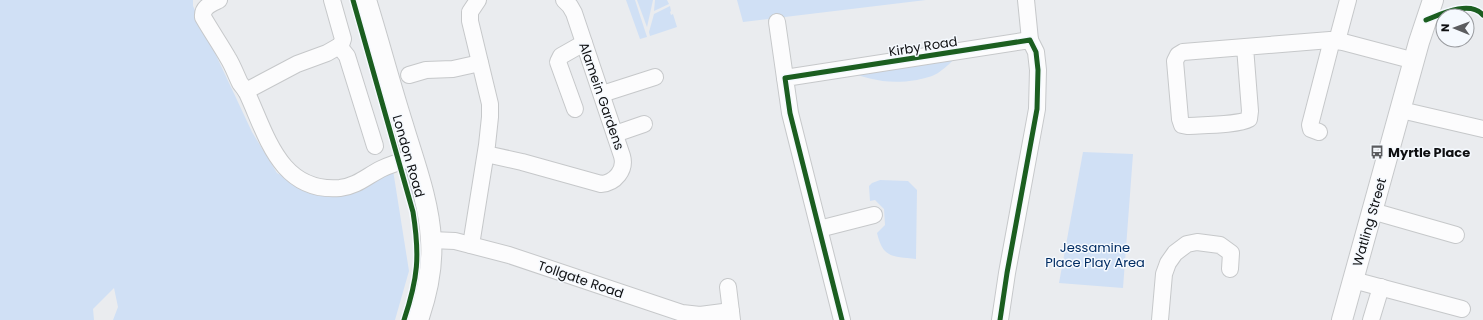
<svg xmlns="http://www.w3.org/2000/svg" width="1483" height="320" viewBox="0 0 1483 320" font-family="Poppins,sans-serif">
	<rect width="100%" height="100%" fill="#eaecef"/>
	<g fill="#d0e0f5">
		<polygon points="0,0 193,0 193,6 252,132 277,173 312,191 393,170 409,271 395,320 113,320 118,307 114,288 93,309 94,320 0,320"/>
		<polygon points="626,0 635,0 647,37 640,39"/>
		<polygon points="637,0 653,0 647,27"/>
		<polygon points="655,0 667,0 669,4 654,11"/>
		<polygon points="737,0 926,0 743,22"/>
		<polygon points="670,6 671,11 670,12 671,15 673,14 677,27 650,36 649,32 654,14"/>
		<path d="M964 50C955 58 947 67 938 73 932 77 924 78 917 80 885 85 871 79 841 70Z"/>
		<polygon points="1083,152 1133,154 1123,288 1059,283"/>
		<polygon points="403,166 407,167 423,226 420,231 417,215"/>
		<path d="M880 180 908 181 917 190 916 259C893 256 883 259 877 233L885 225 884 209 875 200 870 201 869 186 872 183Z"/>
	</g>
	<g fill="none" stroke-linecap="round" stroke-linejoin="round">
		<g stroke="#c6c8ca" stroke-width="18">
			<g id="minor">
				<path d="M219 0C211 4 202 7 203 17 211 31 220 44 228 58 233 66 236 75 240 83 242 86 245 89 247 93 267 136 280 193 340 188 357 186 367 176 381 169 391 164 402 161 413 158"/>
				<polyline points="1026,0 1030,40"/>
				<polyline points="777,22 785,78"/>
				<polyline points="1337,41 1348,0"/>
				<polyline points="339,46 347,56 375,146"/>
				<path d="M1245 47 1250 111 1249 119C1239 125 1201 125 1187 126L1182 125 1180 119 1175 61 1178 55 1183 52 1330 40 1343 42 1415 61"/>
				<polyline points="409,75 426,70 453,69 480,63"/>
				<polyline points="246,91 297,64 327,53 341,45 343,39 332,0"/>
				<polyline points="602,94 655,77"/>
				<polyline points="575,109 558,62 561,56 584,43"/>
				<polyline points="1401,110 1483,129"/>
				<polyline points="1319,132 1311,129 1310,125 1332,40"/>
				<polyline points="615,134 644,124"/>
				<path d="M486 154 522 162 601 184C615 183 626 170 622 156L574 13 570 6 564 0"/>
				<polyline points="1372,211 1456,235"/>
				<polyline points="819,229 874,215"/>
				<polyline points="431,240 455,241 509,255 682,313 700,315 731,311"/>
				<polyline points="471,245 487,145 490,117 490,104 470,21 470,12 478,0"/>
				<polyline points="1353,280 1462,309"/>
				<polyline points="728,287 732,320"/>
				<polyline points="842,320 790,113 785,78 1030,40 1036,52 1038,70 1037,109 1007,273 1000,320"/>
				<polyline points="1160,320 1164,274 1168,263 1175,253 1187,244 1197,242 1220,245 1231,253 1230,269"/>
				<polyline points="1371,320 1381,287"/>
			</g>
		</g>
		<g stroke="#c6c8ca" stroke-width="22">
			<g id="major">
				<path d="M366 0C379 42 390 84 403 125 414 162 429 201 431 240 433 267 427 294 418 320"/>
				<polyline points="1342,320 1419,42 1433,0"/>
			</g>
		</g>
		<use href="#minor" stroke="#fcfcfd" stroke-width="16"/>
		<use href="#major" stroke="#fcfcfd" stroke-width="20"/>
		<g stroke="#f5f9fe" stroke-width="8">
			<g id="cycleway">
				<path d="M353 0 413 212C420 256 418 278 404 320"/>
				<path d="M1426 20C1441 14 1470 0 1483 15"/>
				<polyline points="842,320 790,113 785,78 1030,40 1036,52 1038,70 1037,109 1007,273 1000,320"/>
			</g>
		</g>
		<use href="#cycleway" stroke="#1b5e20" stroke-width="5"/>
	</g>
	<defs>
		<g id="bus-bare" transform="scale(1.08)"><path d="M-5-6H5V4H4V6H2V4H-2V6H-4V4H-5ZM-3.5-4V0h7V-4ZM-3.5 1.2v1.5H-2V1.2ZM2 1.2v1.5H3.5V1.2Z" fill="#5b5c5f" stroke="#f5f9fe" stroke-width="2.5" paint-order="stroke"/></g>
	</defs>
	<g fill-rule="evenodd">
		<use href="#bus-bare" x="1377" y="152"/>
	</g>
	<g text-anchor="middle" stroke-width="3" stroke-linejoin="round" paint-order="stroke">
		<g font-size="13" fill="#0e0f11" stroke="#f5f9fe">
			<text transform="translate(923 46) rotate(-9)" y="5">Kirby Road</text>
			<text transform="translate(602 96) rotate(71)" y="5">Alamein Gardens</text>
			<text transform="translate(409 156) rotate(74)" y="5">London Road</text>
			<text transform="translate(1369 222) rotate(-74)" y="5">Watling Street</text>
			<text transform="translate(581 279) rotate(19)" y="5">Tollgate Road</text>
		</g>
		<g font-size="13" font-weight="bold" fill="#0e0f11" stroke="#f5f9fe" text-anchor="start">
			<text x="1388" y="157">Myrtle Place</text>
		</g>
		<g font-size="13" fill="#002c63" stroke="#f5f9fe">
			<text x="1095" y="252">Jessamine<tspan x="1095" dy="15">Place Play Area</tspan></text>
		</g>
	</g>
	<g transform="translate(1455 28) rotate(271)"><circle r="19" fill="#f5f9fe" stroke="#999b9f"/>
	<path d="M0-3L7 15L0 10L-7 15Z" fill="#5b5c5f"/>
	<text y="-6" font-size="11" font-weight="bold" text-anchor="middle" fill="#0e0f11">N</text>
	</g>
</svg>
